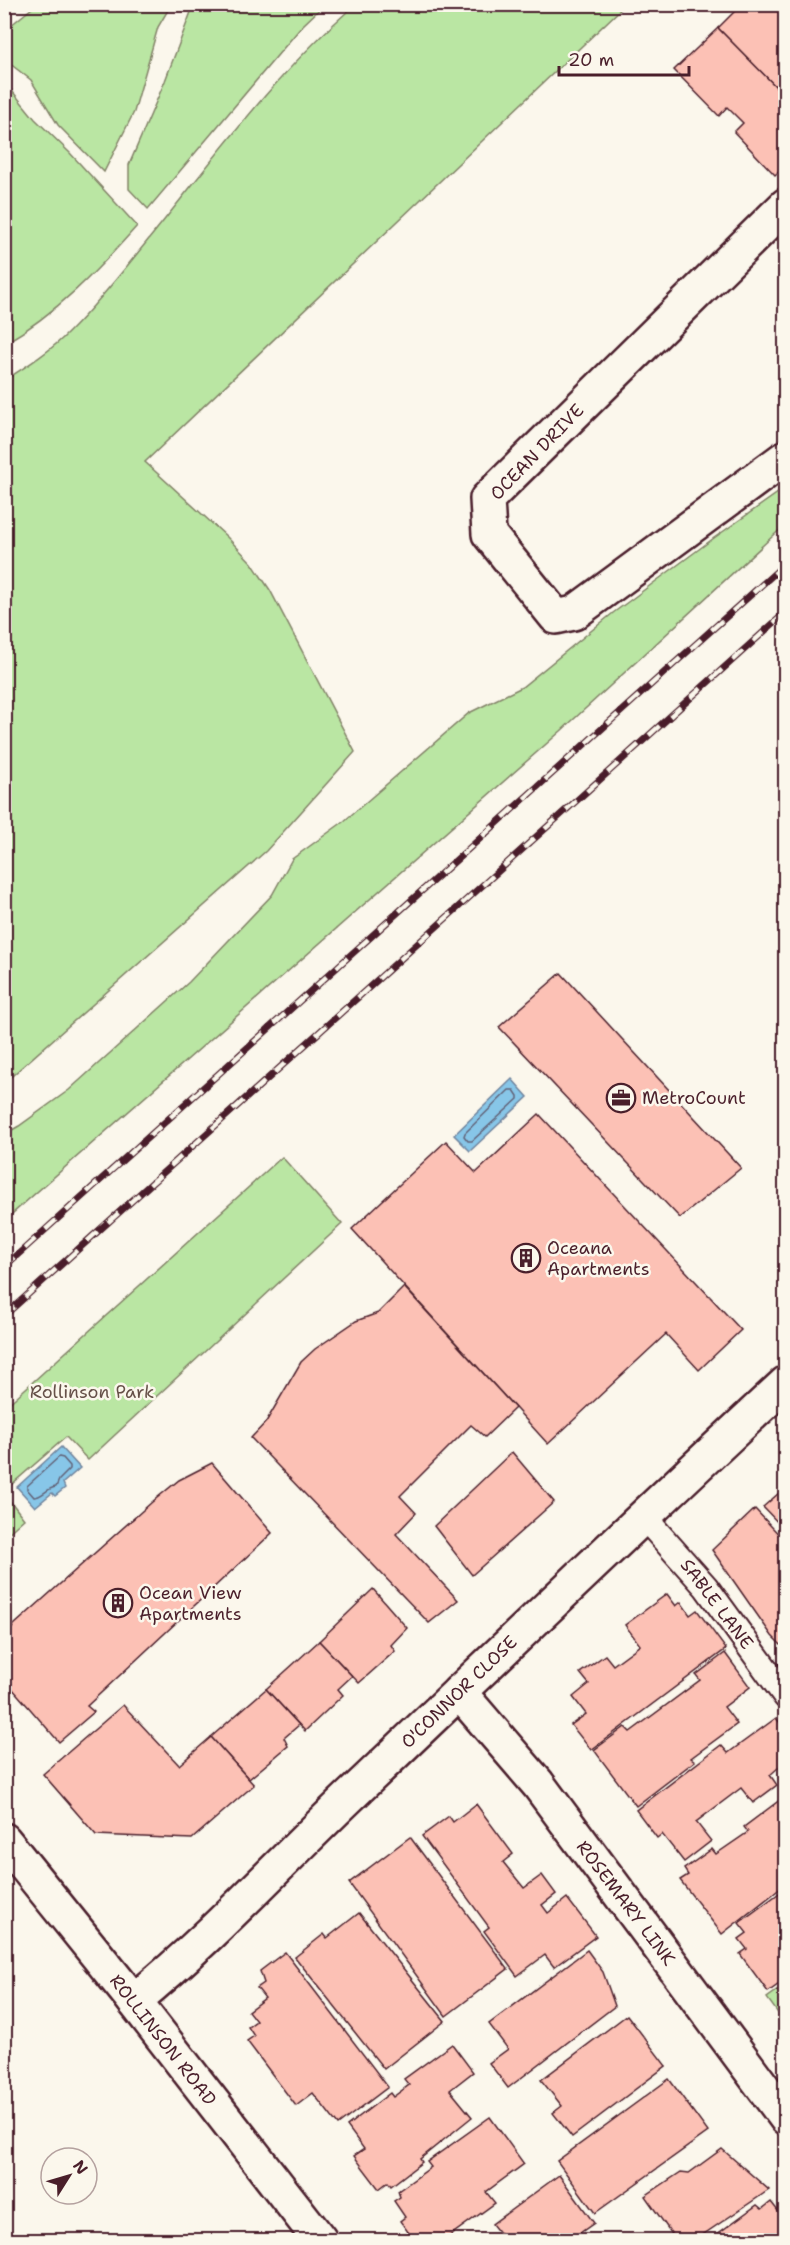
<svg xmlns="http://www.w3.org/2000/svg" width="790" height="2245" viewBox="0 0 790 2245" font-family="'Shantell Sans',sans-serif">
	<rect width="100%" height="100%" fill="#fbf7ec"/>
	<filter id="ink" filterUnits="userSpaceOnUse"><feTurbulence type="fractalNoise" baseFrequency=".0167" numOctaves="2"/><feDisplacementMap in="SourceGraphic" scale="12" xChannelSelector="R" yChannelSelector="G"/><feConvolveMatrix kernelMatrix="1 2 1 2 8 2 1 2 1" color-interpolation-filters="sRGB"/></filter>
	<g filter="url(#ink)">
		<g fill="#bae6a3" stroke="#828267" stroke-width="1.5">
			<polygon points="37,4 171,5 158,27 134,112 104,172 58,125 31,80 5,60 5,30"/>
			<polygon points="194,4 324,5 303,25 148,209 129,189 129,165 165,81"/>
			<path d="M355 5H625L145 462 227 537 252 563 270 590 355 752 266 851 5 1082V380C27 366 52 350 70 331 100 301 127 266 153 234 217 155 278 71 355 5Z"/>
			<path d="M4 81 35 119 70 153 137 226C98 270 56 314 5 343Z"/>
			<polygon points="785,488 785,525 561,731 5,1220 5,1134 19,1126 69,1090 189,982 272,895 292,859 343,822 469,713 522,687 613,613 714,538"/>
			<polygon points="282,1157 342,1224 88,1460 66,1437 5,1490 5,1407"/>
			<polygon points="5,1494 24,1519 5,1536 4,1536"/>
			<polygon points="785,1985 785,2023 767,1998"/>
		</g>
		<g fill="#87c6e8" stroke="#6f839c" stroke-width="1.5">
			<polygon points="512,1079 528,1097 470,1151 454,1135"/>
			<polygon points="61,1447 80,1468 63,1483 65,1488 55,1496 52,1493 35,1507 17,1487"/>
		</g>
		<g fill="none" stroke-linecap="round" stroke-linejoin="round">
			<g stroke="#626277" stroke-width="1.5">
				<polygon points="509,1090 514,1090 518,1096 518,1099 472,1141 468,1141 464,1136 465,1133"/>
				<path d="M59 1457 63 1458 70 1466V1469L59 1480 56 1487C47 1488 42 1497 34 1497L27 1489V1486Z"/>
			</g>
		</g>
		<g fill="#fcc1b5" stroke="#4a1f2b" stroke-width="1.5">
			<polygon points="742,4 773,4 786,18 786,97 718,28"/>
			<polygon points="718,28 786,97 786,165 775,175 734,132 743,123 727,107 719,116 674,70"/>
			<polygon points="561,973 741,1168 680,1218 499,1027"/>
			<polygon points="539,1114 741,1330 699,1370 666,1334 548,1444 352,1229 446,1141 476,1173"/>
			<polygon points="404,1287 515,1408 485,1437 471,1425 400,1496 416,1513 396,1534 458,1600 429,1623 251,1438 266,1422 301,1362 315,1349 356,1321 378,1313"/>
			<polygon points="512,1452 554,1502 472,1575 434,1526"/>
			<polygon points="212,1463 272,1533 87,1706 94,1712 59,1742 4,1679 4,1640 14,1625 152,1502 179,1480"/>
			<polygon points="786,1487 786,1531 763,1507"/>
			<polygon points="755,1509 786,1542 786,1650 772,1636 712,1550"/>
			<polygon points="373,1589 407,1628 391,1645 395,1651 359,1683 319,1641"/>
			<polygon points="667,1594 676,1606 681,1602 690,1615 697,1610 726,1649 591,1750 571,1725 586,1714 573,1697 589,1684 580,1673 605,1655 613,1665 640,1645 625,1625"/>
			<polygon points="319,1641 352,1676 338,1689 343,1695 305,1731 266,1689"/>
			<polygon points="725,1653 750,1687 724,1707 737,1724 691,1758 695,1761 636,1806 594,1750 625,1727 630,1732 700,1680 696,1675"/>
			<polygon points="266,1689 299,1725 284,1738 288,1746 249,1779 211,1737"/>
			<polygon points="123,1705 179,1765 211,1737 254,1785 192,1839 96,1835 43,1774"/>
			<polygon points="776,1718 786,1730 786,1761 770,1775 777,1785 753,1803 741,1788 696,1822 711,1841 684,1862 662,1834 657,1838 636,1810 721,1745 728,1753"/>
			<polygon points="786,1789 786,1884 722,1934 680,1880 688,1875 684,1869 712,1849 716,1854 748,1832 744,1827 785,1796 782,1792"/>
			<polygon points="476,1804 513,1854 503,1862 524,1888 542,1875 556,1894 542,1905 548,1913 567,1898 596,1936 554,1967 545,1955 517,1976 484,1931 489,1927 422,1836 449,1816 453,1822"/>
			<polygon points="410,1837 508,1969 446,2016 349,1883"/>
			<polygon points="786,1888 786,1979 768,1992 740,1954 747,1949 739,1939 747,1933 739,1923"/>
			<polygon points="359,1913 445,2021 384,2069 295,1957 324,1934 327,1938"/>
			<polygon points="587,1950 603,1972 615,2006 508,2088 489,2063 508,2049 489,2024"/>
			<polygon points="285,1952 388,2087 338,2125 313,2093 296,2106 247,2041 254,2036 248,2027 256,2021 248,2011 265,1998 257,1988 264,1983 260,1971"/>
			<polygon points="627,2015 666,2066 572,2137 553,2113 562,2106 541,2080"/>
			<polygon points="452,2044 473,2072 450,2090 472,2117 420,2159 422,2162 391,2186 388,2182 379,2189 354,2156 364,2149 347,2126 390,2093 393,2097 409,2085 404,2079"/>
			<polygon points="669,2079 708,2132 595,2213 557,2161"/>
			<polygon points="490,2117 524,2164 486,2192 495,2203 444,2240 414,2240 400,2221 405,2217 394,2201 400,2197 398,2191 431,2167 427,2162"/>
			<polygon points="722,2149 769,2190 695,2240 676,2240 645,2196 681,2172 689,2173"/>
			<polygon points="559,2175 594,2223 570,2240 491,2240 500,2234 492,2224"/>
			<polygon points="771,2202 786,2221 786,2240 709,2240 757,2205 762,2209"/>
		</g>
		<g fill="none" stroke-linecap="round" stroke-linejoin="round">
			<g stroke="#4a1f2b" stroke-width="28">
				<polyline id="service" points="643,1516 706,1587 786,1697"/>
			</g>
			<g stroke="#4a1f2b" stroke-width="38">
				<g id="minor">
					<polyline points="786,205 487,499 489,534 556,617 574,613 786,457"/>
					<polyline points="459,1692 538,1784 786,2118"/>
					<path d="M134 2001C210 1939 277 1866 348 1798 493 1660 638 1520 786 1383"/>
				</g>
			</g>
			<g stroke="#4a1f2b" stroke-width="38">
				<polyline id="tertiary" points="4,1840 134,2001 320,2240"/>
			</g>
			<use href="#service" stroke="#fbf7ec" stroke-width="24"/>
			<use href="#minor" stroke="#fbf7ec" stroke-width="33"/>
			<use href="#tertiary" stroke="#fbf7ec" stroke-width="33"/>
			<g stroke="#4a1f2b" stroke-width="7">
				<g id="rail">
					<polyline points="4,1267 786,563"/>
					<polyline points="4,1316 786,612"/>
				</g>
			</g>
			<use href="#rail" stroke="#fbf7ec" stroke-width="4.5" stroke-dasharray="14" stroke-linecap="butt"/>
		</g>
	</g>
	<defs>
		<g id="office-ring" transform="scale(1.5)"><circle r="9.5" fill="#fbf7ec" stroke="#4a1f2b" stroke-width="1.5"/><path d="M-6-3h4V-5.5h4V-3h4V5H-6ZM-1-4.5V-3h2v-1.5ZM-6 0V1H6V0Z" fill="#4a1f2b"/></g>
		<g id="building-ring" transform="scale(1.5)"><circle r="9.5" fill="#fbf7ec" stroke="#4a1f2b" stroke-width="1.5"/><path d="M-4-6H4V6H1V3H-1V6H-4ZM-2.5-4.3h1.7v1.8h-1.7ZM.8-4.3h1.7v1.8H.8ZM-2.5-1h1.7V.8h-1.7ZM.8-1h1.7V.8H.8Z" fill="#4a1f2b"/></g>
	</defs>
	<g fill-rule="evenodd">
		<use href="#office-ring" x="621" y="1098"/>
		<use href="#building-ring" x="526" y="1258"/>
		<use href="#building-ring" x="118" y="1603"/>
	</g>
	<g text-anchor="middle" stroke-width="5" stroke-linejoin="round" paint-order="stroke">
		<g font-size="18" fill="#4a1f2b" stroke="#fbf7ec">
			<text transform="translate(537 452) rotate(-46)" y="6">OCEAN DRIVE</text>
			<text transform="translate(717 1604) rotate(53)" y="6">SABLE LANE</text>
			<text transform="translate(459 1692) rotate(-44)" y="6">O'CONNOR CLOSE</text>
			<text transform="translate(626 1903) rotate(53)" y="6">ROSEMARY LINK</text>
			<text transform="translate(163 2040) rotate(52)" y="6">ROLLINSON ROAD</text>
		</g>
		<g font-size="18" fill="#4a1f2b" stroke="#fbf7ec" text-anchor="start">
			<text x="642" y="1104">MetroCount</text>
			<text x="547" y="1254">Oceana<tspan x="547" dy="21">Apartments</tspan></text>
			<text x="139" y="1599">Ocean View<tspan x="139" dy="21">Apartments</tspan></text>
		</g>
		<g font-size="18" fill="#665149" stroke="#fbf7ec">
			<text x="92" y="1398">Rollinson Park</text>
		</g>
	</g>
	<rect width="790" height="2245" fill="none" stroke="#fbf7ec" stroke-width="24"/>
	<rect x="12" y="12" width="766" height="2221" fill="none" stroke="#4a1f2b" stroke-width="2" filter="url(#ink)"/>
	<g transform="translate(69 2176) rotate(53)"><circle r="28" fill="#fbf7ec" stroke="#b4a19f" stroke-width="1.5"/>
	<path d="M0-4.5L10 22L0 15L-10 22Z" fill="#4a1f2b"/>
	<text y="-9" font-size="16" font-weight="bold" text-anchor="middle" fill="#4a1f2b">N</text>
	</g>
	<path d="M559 66v9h130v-9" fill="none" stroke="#4a1f2b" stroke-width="3"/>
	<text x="568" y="66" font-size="18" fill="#4a1f2b" stroke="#fbf7ec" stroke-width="4.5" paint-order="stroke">20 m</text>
</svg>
